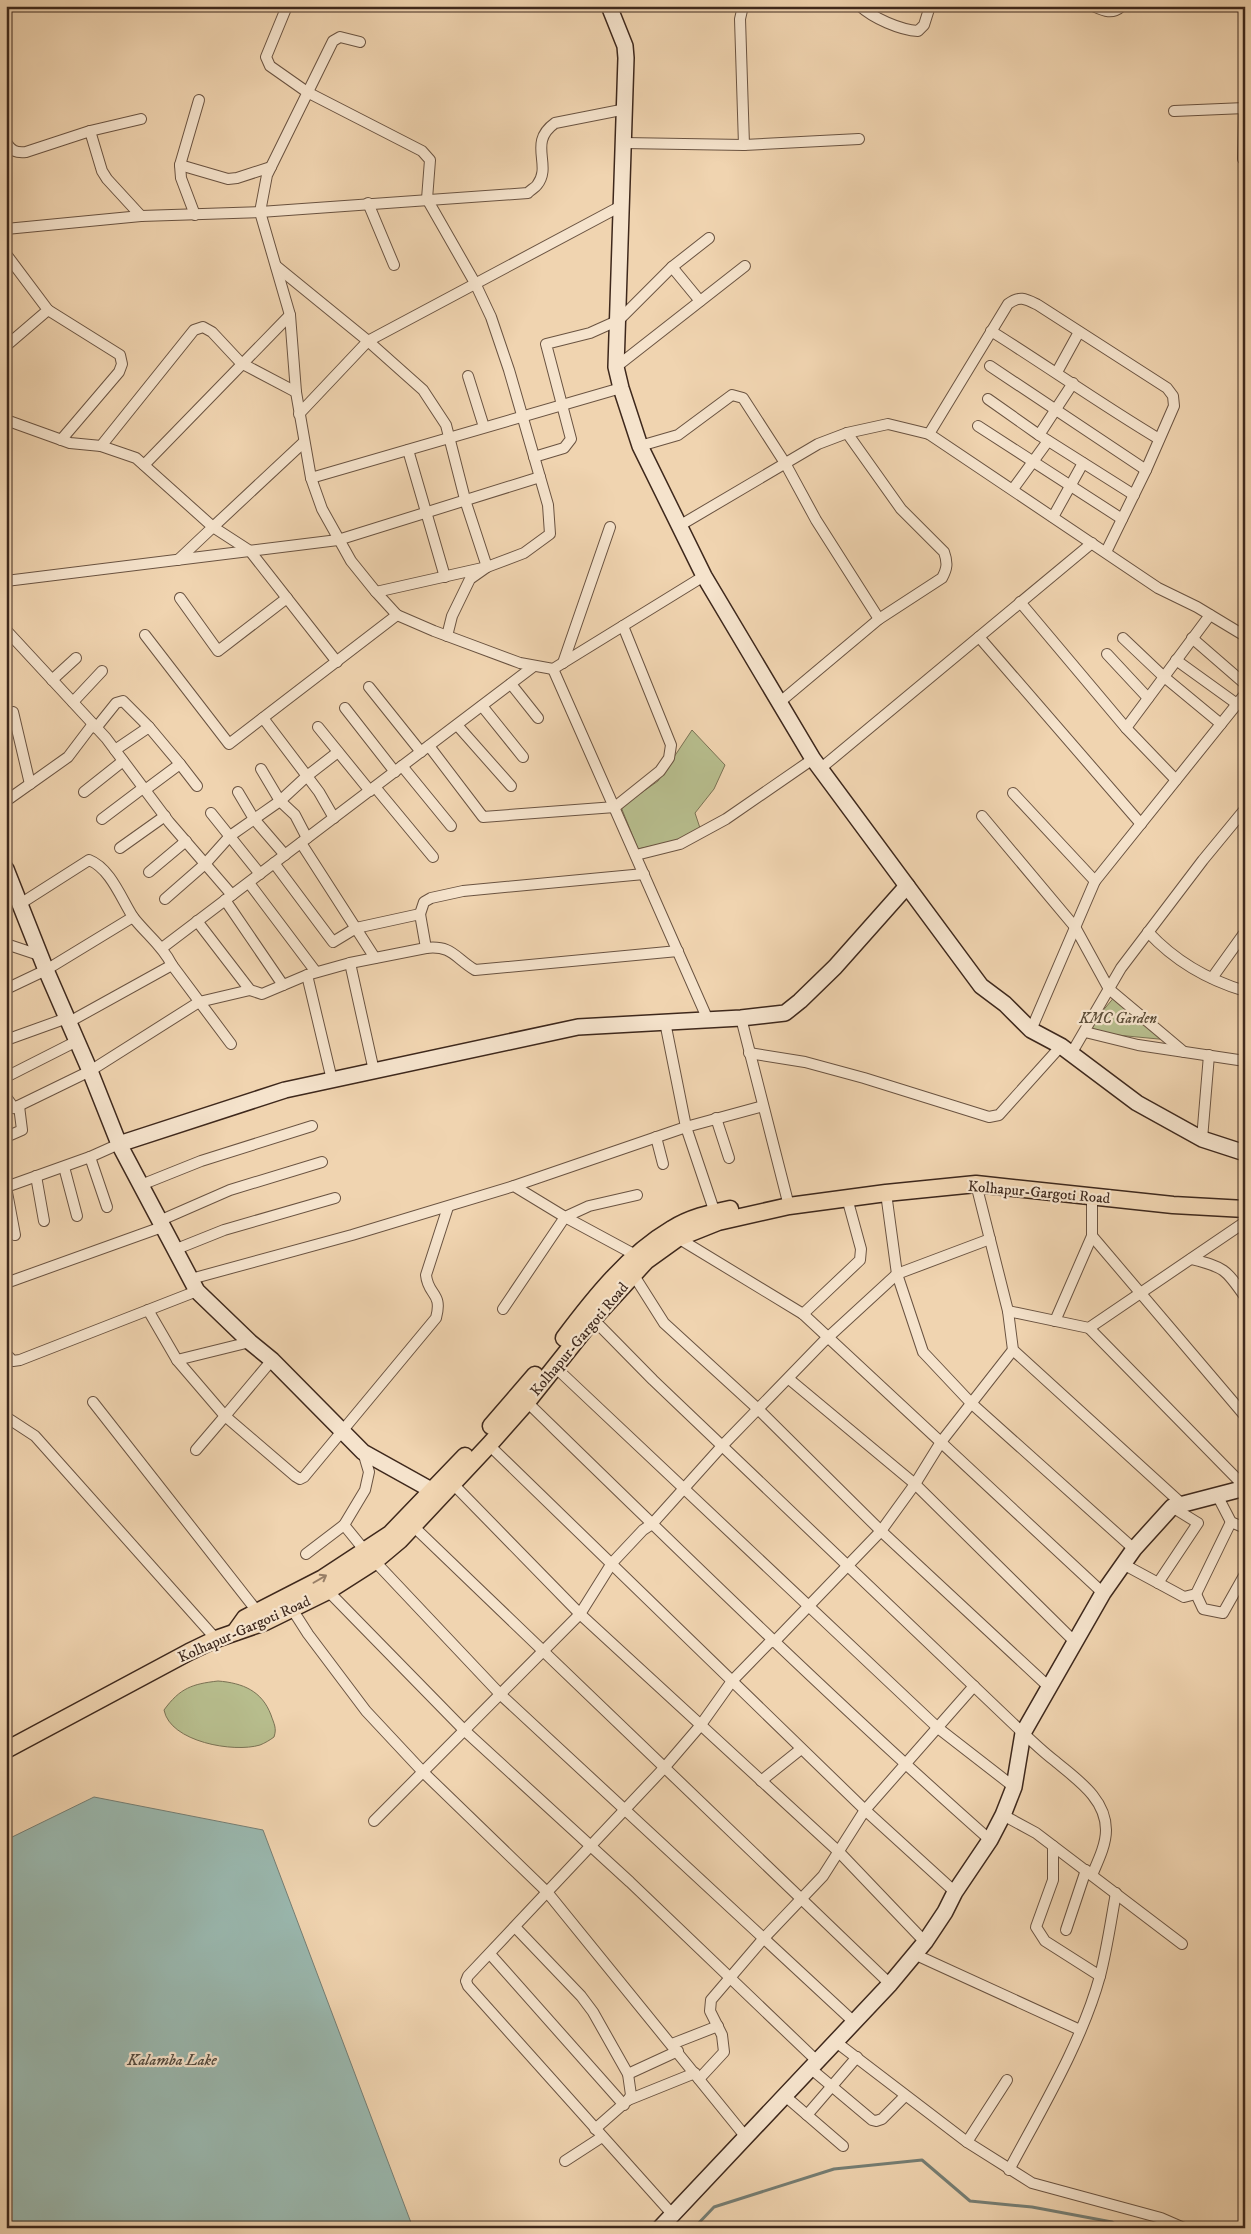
<svg xmlns="http://www.w3.org/2000/svg" width="1251" height="2234" viewBox="0 0 1251 2234" font-family="'IM FELL DW Pica',serif">
	<rect width="100%" height="100%" fill="#f0d4b0"/>
	<filter id="stains"><feTurbulence type="fractalNoise" baseFrequency=".004" numOctaves="4"/><feColorMatrix values="0 0 0 0 .2 0 0 0 0 .09 0 0 0 0 .02 0 0 0 .5 -.17"/></filter>
	<radialGradient id="worn" r=".72"><stop offset=".6" stop-color="#630" stop-opacity="0"/><stop offset="1" stop-color="#630" stop-opacity=".3"/></radialGradient>
	<g fill="#b7bd8d" stroke="#7a7254">
		<polygon points="692,730 725,765 714,789 695,813 700,828 679,840 638,849 621,807 658,781"/>
		<polygon points="1116,995 1169,1040 1085,1032"/>
		<path d="M218 1681C243 1683 262 1691 271 1715 274 1724 277 1728 274 1737 270 1740 265 1743 260 1745 234 1753 170 1742 164 1710 180 1688 192 1684 218 1681Z"/>
	</g>
	<polygon fill="#9ab8af" stroke="#757e74" points="94,1797 263,1830 413,2228 6,2228 6,1840"/>
	<g fill="none" stroke-linecap="round" stroke-linejoin="round">
		<polyline stroke="#757e74" stroke-width="3" points="694,2228 714,2207 834,2169 922,2160 970,2201 1032,2207 1112,2222 1120,2228"/>
		<g stroke="#6a5341" stroke-width="12">
			<g id="street">
				<polyline points="287,6 266,57 270,66 307,92 422,151 430,160 427,199 475,283 491,317 509,370 548,505 550,534 524,553 487,567 376,592"/>
				<polyline points="743,6 740,19 744,145"/>
				<path d="M860 6C873 18 900 30 918 31L924 25 930 6"/>
				<path d="M1093 6C1104 11 1112 15 1122 6"/>
				<polyline points="360,42 340,37 333,41 267,175 260,212 290,315 296,392 311,478 322,509 351,561 376,592 397,615 434,631 520,663 553,669 704,576"/>
				<polyline points="1174,111 1245,108"/>
				<polyline points="90,131 102,171 107,179 141,216"/>
				<path d="M6 142C11 151 16 153 26 152L90 131 141 119"/>
				<polyline points="624,143 744,145 859,139"/>
				<polyline points="1243,159 1244,108"/>
				<polyline points="180,165 228,179 237,178 271,167"/>
				<polyline points="368,203 394,265"/>
				<polyline points="195,215 181,178 180,165 199,100"/>
				<path d="M6 229 141 216 260 212 528 193C530 190 535 188 537 185 553 165 527 143 555 123L626 109"/>
				<polyline points="6,254 48,310 6,346"/>
				<polyline points="276,266 368,341 423,390 446,425 466,503 487,567 470,579 452,616 447,636"/>
				<polyline points="672,267 700,301"/>
				<polyline points="48,310 120,355 122,364 119,372 61,440"/>
				<path d="M991 331C1047 366 1102 405 1159 439"/>
				<polyline points="990,366 1146,470"/>
				<polyline points="616,367 745,266"/>
				<polyline points="1057,372 1079,332"/>
				<polyline points="468,376 484,427"/>
				<polyline points="988,399 1039,435 1134,495"/>
				<polyline points="299,414 368,341 621,206"/>
				<polyline points="6,420 70,443 101,446 194,330 203,327 212,332 241,363 296,392"/>
				<polyline points="978,426 1122,519"/>
				<path d="M929 434 1008 304C1020 295 1026 299 1038 305L1167 388 1173 396 1174 406 1146 470 1106 552"/>
				<polyline points="1039,435 1073,383"/>
				<polyline points="304,442 213,527 250,551 337,662"/>
				<polyline points="101,446 136,458 213,527 178,560"/>
				<polyline points="640,446 678,435 732,395 743,398 785,463 816,520 879,619"/>
				<polyline points="408,450 445,577"/>
				<polyline points="534,457 564,448 571,439 546,344 590,333 619,320 672,267 709,238"/>
				<polyline points="144,465 290,315"/>
				<polyline points="311,478 621,388"/>
				<polyline points="1013,489 1048,441"/>
				<polyline points="1053,517 1083,463"/>
				<polyline points="679,526 818,444 847,433 888,424 929,434 1158,588 1197,607 1245,636"/>
				<polyline points="6,581 338,540 540,477"/>
				<polyline points="180,598 218,651 287,598"/>
				<polyline points="1020,602 1126,728 1176,780"/>
				<polyline points="6,630 106,738 169,822 232,895"/>
				<polyline points="145,635 229,744 397,615"/>
				<polyline points="979,637 1141,824"/>
				<polyline points="1123,638 1163,676 1221,724"/>
				<polyline points="1192,638 1245,684"/>
				<polyline points="1107,654 1148,698"/>
				<polyline points="1176,660 1237,704"/>
				<polyline points="563,663 610,527"/>
				<polyline points="553,669 708,1020"/>
				<polyline points="52,680 76,658"/>
				<polyline points="511,684 538,718"/>
				<polyline points="369,687 421,752"/>
				<polyline points="73,702 102,671"/>
				<path d="M780 702 879 619 942 578C947 569 948 563 944 552L901 509 847 433"/>
				<polyline points="482,706 523,757"/>
				<polyline points="345,708 395,772"/>
				<polyline points="13,712 30,784"/>
				<polyline points="263,718 319,792 334,818"/>
				<polyline points="457,725 511,786"/>
				<polyline points="318,727 370,791"/>
				<polyline points="96,728 116,703 123,701 149,727"/>
				<polyline points="1126,728 1210,615"/>
				<polyline points="429,746 483,817 615,807 660,771 669,758 671,745 623,626"/>
				<polyline points="115,750 149,727 180,764 145,790"/>
				<polyline points="180,764 197,786"/>
				<polyline points="402,766 451,826"/>
				<polyline points="261,769 280,801 295,815 307,838"/>
				<polyline points="820,769 1092,543"/>
				<polyline points="375,787 433,857"/>
				<polyline points="84,792 123,761"/>
				<polyline points="238,792 254,819 285,855"/>
				<polyline points="1013,793 1095,881"/>
				<polyline points="6,801 68,757 93,724"/>
				<polyline points="211,813 260,874"/>
				<polyline points="982,816 1075,927 1109,989 1184,1052"/>
				<polyline points="102,819 143,788"/>
				<polyline points="301,843 375,958"/>
				<polyline points="120,848 165,816"/>
				<polyline points="636,855 680,844 726,819 813,759"/>
				<polyline points="149,872 186,841"/>
				<polyline points="249,883 316,972"/>
				<polyline points="165,899 205,864 230,836 280,801 307,776 338,752"/>
				<polyline points="225,900 283,985"/>
				<path d="M20 904 89 860C110 868 121 898 133 917"/>
				<polyline points="420,914 424,902 431,898 463,891 644,874"/>
				<polyline points="197,921 250,990 262,994 307,975 350,963 426,948 420,914 356,928 333,942 274,863"/>
				<path d="M1148 932C1174 960 1208 980 1245 991"/>
				<polyline points="6,944 39,955"/>
				<polyline points="162,948 534,666"/>
				<path d="M426 948C452 945 455 958 475 970L678 951"/>
				<polyline points="350,963 374,1071"/>
				<polyline points="172,965 231,1044"/>
				<polyline points="307,975 332,1080"/>
				<polyline points="1212,978 1245,932"/>
				<path d="M6 989 46 970 133 917C146 934 162 945 172 965L69 1022"/>
				<polyline points="741,1018 789,1206"/>
				<polyline points="1031,1030 1095,881 1245,694"/>
				<polyline points="1085,1032 1138,1045 1245,1061"/>
				<polyline points="6,1040 67,1018"/>
				<polyline points="749,1053 805,1062 864,1078 989,1117 999,1115 1061,1046"/>
				<polyline points="1071,1054 1121,968 1203,860 1245,809"/>
				<polyline points="6,1077 77,1041"/>
				<polyline points="6,1097 14,1108 90,1071 199,1002 250,990"/>
				<polyline points="716,1118 729,1158"/>
				<polyline points="6,1137 22,1130 19,1106"/>
				<polyline points="656,1137 663,1164"/>
				<polyline points="1202,1139 1209,1055"/>
				<polyline points="90,1157 107,1207"/>
				<polyline points="64,1167 77,1216"/>
				<polyline points="36,1176 44,1221"/>
				<polyline points="976,1184 1008,1311 1013,1350 1182,1504"/>
				<polyline points="141,1185 201,1161 312,1126"/>
				<polyline points="514,1186 686,1127 665,1022"/>
				<polyline points="6,1187 90,1157 119,1144"/>
				<polyline points="6,1187 15,1235"/>
				<polyline points="886,1193 897,1274 923,1352 971,1403 1134,1549"/>
				<polyline points="1092,1196 1092,1236 1245,1416"/>
				<polyline points="716,1216 686,1127 763,1106"/>
				<polyline points="159,1221 230,1190 322,1162"/>
				<polyline points="678,1238 803,1314 1103,1593"/>
				<polyline points="174,1250 224,1230 335,1198"/>
				<path d="M1191 1259C1224 1267 1226 1269 1245 1297"/>
				<polyline points="633,1274 664,1323 758,1409 881,1531 1050,1688"/>
				<polyline points="191,1279 352,1235 514,1186 565,1217 589,1206 637,1195"/>
				<polyline points="6,1283 162,1227"/>
				<polyline points="503,1309 565,1217 641,1258"/>
				<polyline points="148,1310 177,1360 225,1416 272,1360"/>
				<polyline points="1008,1311 1089,1328 1245,1222"/>
				<polyline points="803,1314 860,1260 861,1249 847,1198"/>
				<path d="M593 1319 653 1380 1023 1733C1033 1742 1044 1753 1055 1761 1076 1779 1106 1798 1106 1830 1106 1845 1098 1861 1092 1875"/>
				<polyline points="1055,1321 1092,1236"/>
				<polyline points="1089,1328 1245,1487"/>
				<polyline points="6,1354 13,1361 20,1360 197,1291"/>
				<polyline points="177,1360 250,1342"/>
				<polyline points="555,1367 938,1728 1014,1787"/>
				<polyline points="789,1379 915,1484 1076,1643"/>
				<polyline points="93,1402 260,1615"/>
				<path d="M527 1402C679 1550 831 1699 990 1840"/>
				<polyline points="6,1417 35,1436 216,1639"/>
				<polyline points="489,1445 865,1810 955,1892"/>
				<path d="M196 1450 225 1416 295 1476 300 1479 304 1477 436 1318C443 1292 428 1296 426 1275L448 1207"/>
				<polyline points="454,1485 580,1614 840,1853 925,1942"/>
				<polyline points="1217,1495 1231,1522 1245,1528"/>
				<polyline points="344,1525 366,1552 500,1694 854,2022"/>
				<polyline points="413,1526 890,1984"/>
				<polyline points="306,1554 344,1525 365,1490 369,1472 363,1452"/>
				<polyline points="1123,1564 1184,1597 1196,1594 1203,1609 1223,1613 1245,1574"/>
				<polyline points="1158,1583 1198,1523 1172,1507"/>
				<polyline points="328,1591 464,1730 630,1882 817,2061"/>
				<polyline points="1196,1594 1231,1522"/>
				<polyline points="292,1609 308,1634 366,1711 423,1772 547,1892 745,2136"/>
				<polyline points="761,1781 801,1749"/>
				<polyline points="1003,1815 1036,1833 1182,1944"/>
				<polyline points="374,1821 580,1614 612,1563 643,1530 652,1524 722,1446 823,1342 897,1274 990,1239"/>
				<polyline points="1053,1846 1053,1880 1036,1927 1045,1941 1100,1976"/>
				<polyline points="515,1927 581,1996 593,2012 628,2074 631,2095 628,2100 595,2129"/>
				<polyline points="1066,1930 1086,1870"/>
				<polyline points="490,1954 624,2105"/>
				<polyline points="914,1954 1080,2030"/>
				<polyline points="836,2042 967,2142 1032,2183 1161,2218 1184,2228"/>
				<polyline points="672,2044 718,2026"/>
				<polyline points="810,2068 872,2120 876,2121 882,2119 905,2096"/>
				<polyline points="628,2074 678,2051"/>
				<polyline points="699,2079 724,2052 722,2035 710,2011 711,2000 764,1938 823,1876 865,1810 974,1686"/>
				<polyline points="785,2096 843,2146"/>
				<polyline points="628,2100 695,2073"/>
				<polyline points="807,2115 857,2057"/>
				<polyline points="967,2142 1007,2080"/>
				<polyline points="565,2161 602,2137"/>
				<path d="M1009 2170C1041 2110 1082 2042 1100 1976 1107 1949 1111 1920 1116 1893"/>
				<polyline points="673,2215 468,1986 466,1981 468,1976 664,1768 700,1726 732,1681 769,1643 775,1641 881,1531 915,1484 941,1442 1013,1350"/>
			</g>
		</g>
		<g stroke="#3e281c" stroke-width="18">
			<g id="secondary">
				<polyline points="609,6 625,46 626,58 616,367 621,388 640,446 704,576 813,759 981,986 1005,1004 1031,1030 1061,1046 1137,1103 1202,1139 1245,1153"/>
				<polyline points="6,869 46,970 90,1071 119,1144 197,1291 250,1342 272,1360 363,1452 433,1491"/>
				<polyline points="119,1144 285,1090 578,1027 741,1018 785,1013 800,1001 835,967 907,886"/>
				<polyline points="660,2228 890,1984 925,1942 945,1912 955,1892 990,1840 1003,1815 1014,1787 1023,1733 1103,1593 1134,1549 1172,1507 1245,1488"/>
			</g>
		</g>
		<g stroke="#3e281c" stroke-width="19">
			<g id="primary">
				<path d="M564 1338C594 1298 628 1255 672 1229 689 1218 710 1213 730 1209"/>
				<polyline points="491,1426 535,1375"/>
				<polyline points="235,1632 245,1618 323,1578 390,1534 465,1456"/>
				<polyline points="6,1750 189,1652 216,1639 265,1622 328,1591 375,1561 400,1540 489,1445 527,1402 593,1319 646,1261 678,1238 718,1222 789,1206 886,1193 976,1184 1173,1205 1245,1209"/>
			</g>
		</g>
		<use href="#street" stroke="#f5e3cc" stroke-width="10"/>
		<use href="#secondary" stroke="#f5e3cc" stroke-width="15"/>
		<use href="#primary" stroke="#f0d4b0" stroke-width="16"/>
	</g>
	<defs><path id="oneway-shaft" d="M-6 0H5M1.5-3L5.5 0L1.5 3" fill="none" stroke-width="1.6" stroke-linecap="round" stroke-linejoin="round" transform="scale(1.25)"/></defs>
	<use stroke="#977e66" href="#oneway-shaft" transform="translate(320 1579) rotate(-30)"/>
	<g text-anchor="middle" stroke-width="4.5" stroke-linejoin="round" paint-order="stroke">
		<g font-size="15" font-style="italic" fill="#5c4d38" stroke="#f5e3cc">
			<text x="1118" y="1023">KMC Garden</text>
		</g>
		<g font-size="15" fill="#3e281c" stroke="#f5e3cc">
			<text transform="translate(1039 1192) rotate(5)" y="5">Kolhapur-Gargoti Road</text>
			<text transform="translate(579 1339) rotate(-50)" y="5">Kolhapur-Gargoti Road</text>
			<text transform="translate(244 1629) rotate(-24)" y="5">Kolhapur-Gargoti Road</text>
		</g>
		<g font-size="16" font-style="italic" fill="#554c41" stroke="#f5e3cc">
			<text x="172" y="2065">Kalamba Lake</text>
		</g>
	</g>
	<rect width="1251" height="2234" fill="none" stroke="#f0d4b0" stroke-width="25"/>
	<rect x="8" y="8" width="1236" height="2219" fill="none" stroke="#3e281c" stroke-width="2.5"/>
	<rect x="12" y="12" width="1226" height="2209" fill="none" stroke="#3e281c"/>
	<rect width="100%" height="100%" filter="url(#stains)"/>
	<rect width="100%" height="100%" fill="url(#worn)"/>
</svg>
